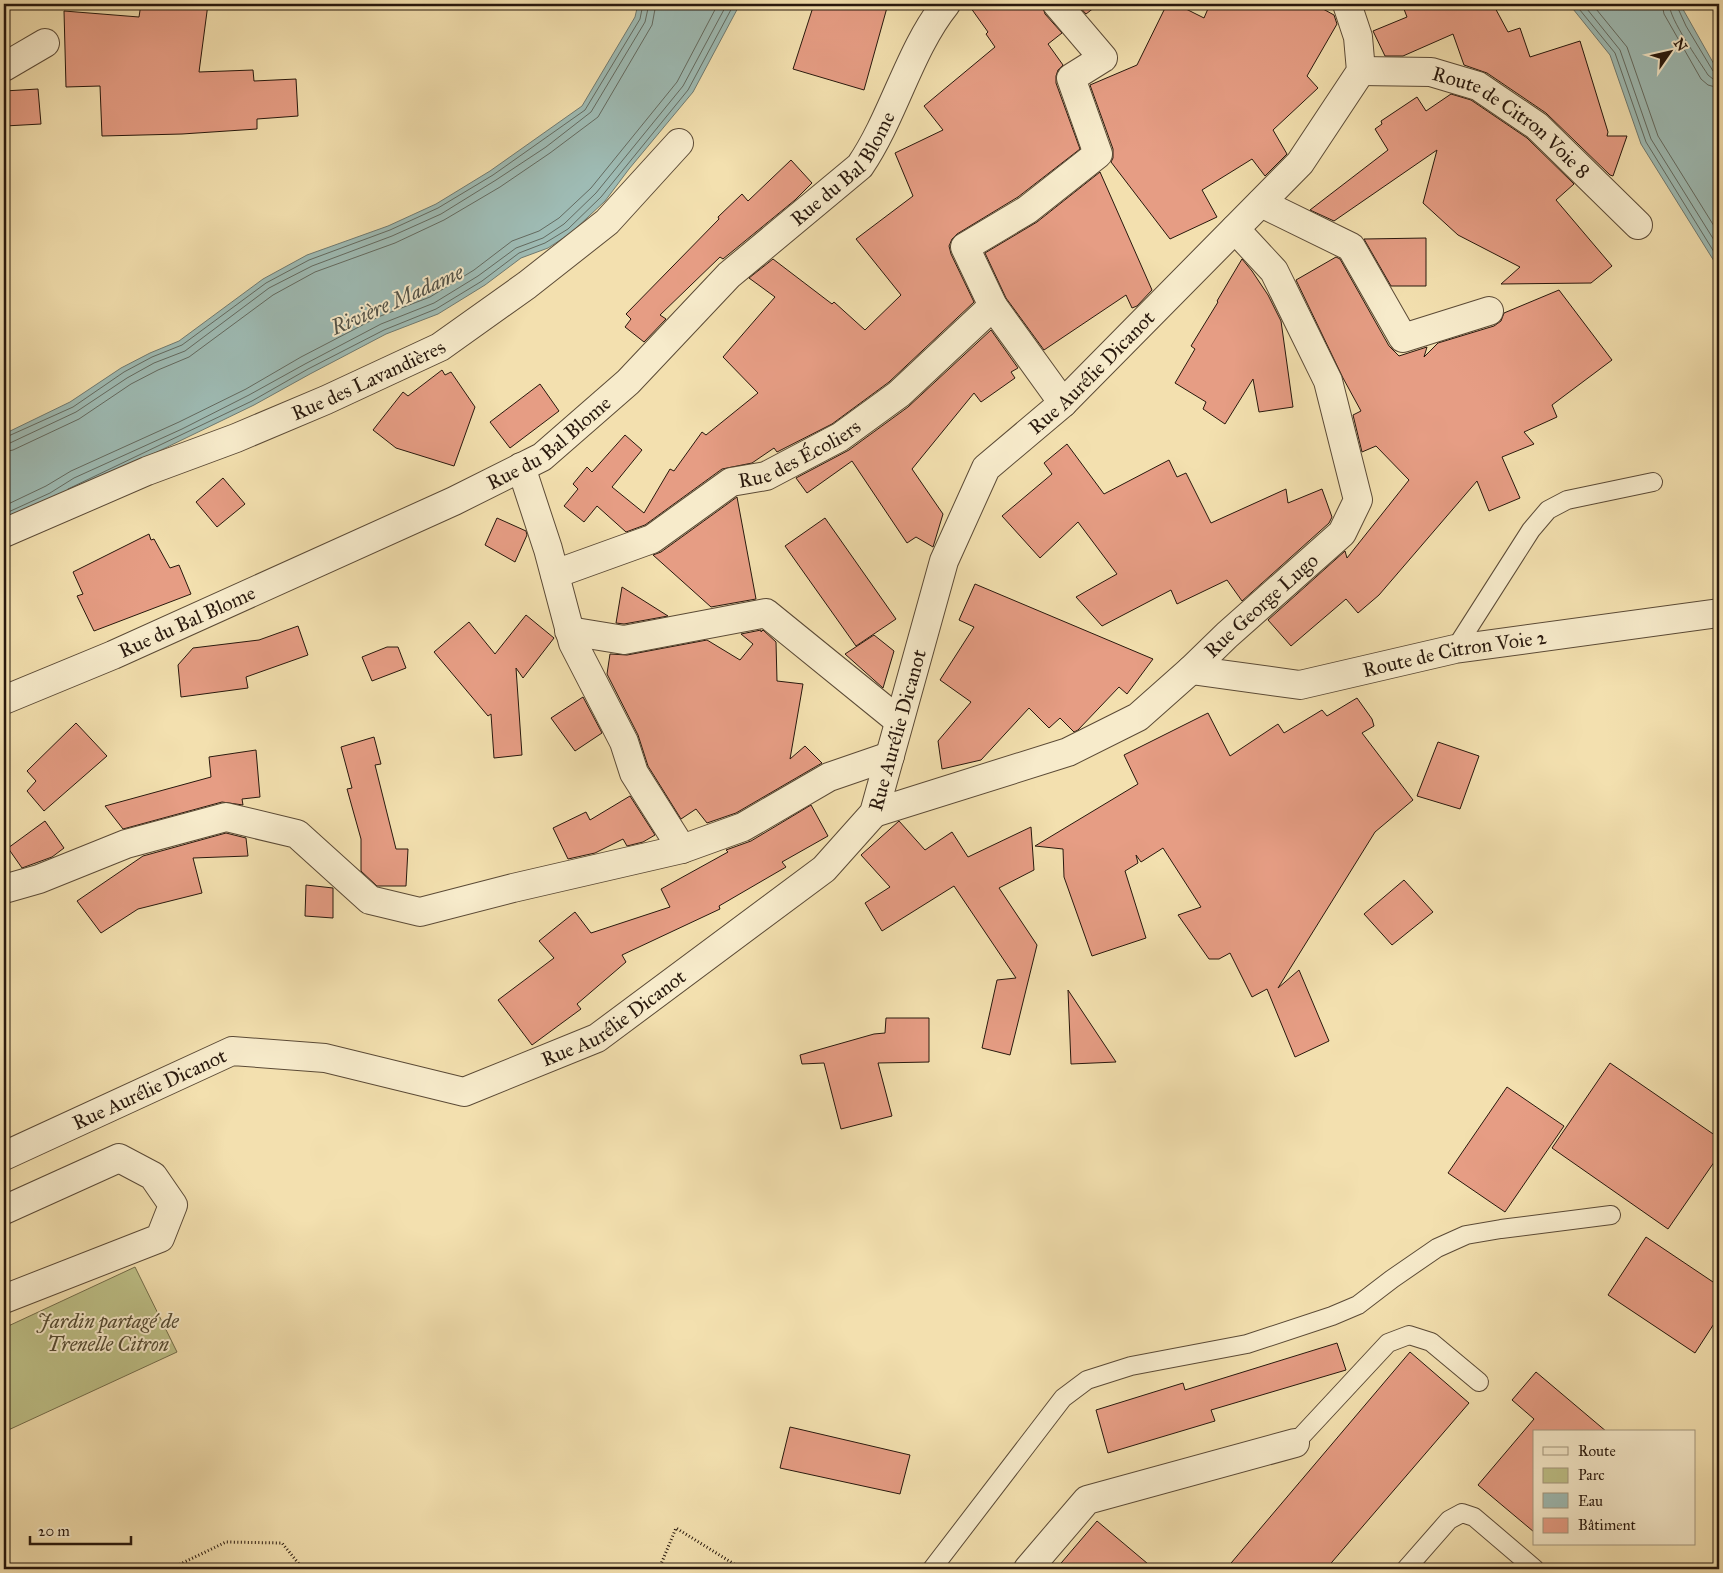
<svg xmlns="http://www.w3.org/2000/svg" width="1723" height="1573" viewBox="0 0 1723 1573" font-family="'IM FELL Great Primer',serif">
	<rect width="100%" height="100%" fill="#f3e0af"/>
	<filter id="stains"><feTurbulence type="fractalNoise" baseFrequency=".004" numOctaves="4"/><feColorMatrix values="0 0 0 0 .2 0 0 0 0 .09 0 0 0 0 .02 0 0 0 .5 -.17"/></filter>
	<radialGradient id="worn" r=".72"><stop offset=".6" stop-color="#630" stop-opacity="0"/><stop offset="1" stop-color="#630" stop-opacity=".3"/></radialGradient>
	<polygon fill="#bec188" stroke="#736c4a" points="135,1267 177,1352 4,1432 4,1328"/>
	<g fill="#9ebbb4" stroke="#6f7a71">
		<polygon points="638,4 740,4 693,92 629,169 605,201 571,233 548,248 521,258 485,285 438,314 386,334 310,374 254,405 4,526 4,434 70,402 121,368 150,353 179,341 263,279 307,255 388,226 436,204 490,171 582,106 635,17"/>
		<polygon points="1569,4 1680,4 1719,73 1719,269 1641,144 1610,55"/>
	</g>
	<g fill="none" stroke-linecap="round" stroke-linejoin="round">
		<g stroke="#636a60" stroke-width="1">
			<polyline points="1575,4 1615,53 1646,142 1719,260"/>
			<polyline points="1583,4 1620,50 1651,139 1719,248"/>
			<polyline points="1592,4 1627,47 1658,136 1719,234"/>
			<polyline points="1662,4 1664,14 1701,79 1708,85 1719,88"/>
			<path d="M1669 4C1670 20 1698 59 1708 75L1713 79 1719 80"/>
			<polyline points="1676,4 1686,26 1713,71 1719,74"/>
			<polyline points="4,438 73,407 124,372 152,357 182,345 266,283 309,260 390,230 438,208 493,175 585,110 640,19 643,4"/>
			<polyline points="4,444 10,443 76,412 127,378 154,363 185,351 269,288 312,266 392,236 441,214 496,180 546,147 591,112 645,22 649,4"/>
			<polyline points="4,452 13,450 79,419 131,384 158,370 189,357 273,295 315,272 395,243 444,220 500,187 550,153 598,117 652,25 656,4"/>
			<polyline points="68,489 252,401 308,369 384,330 436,309 482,281 519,253 545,243 568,229 601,197 688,90 734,4"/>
			<polyline points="4,506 46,486 71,471 179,422 246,389 301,357 378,317 430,297 474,270 512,241 539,231 559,218 591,188 677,82 718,4"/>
			<polyline points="4,514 50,493 74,478 182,429 249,395 305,364 381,324 434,303 478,276 516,248 543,238 564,224 596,193 683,86 727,4"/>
		</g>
	</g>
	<g fill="#e69d84" stroke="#28180d">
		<polygon points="141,4 208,4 199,72 253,70 254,81 296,79 298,116 257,119 257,129 182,134 102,136 100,86 66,87 64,11 139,17"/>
		<polygon points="814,4 888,4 864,90 793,69"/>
		<polygon points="968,4 1042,4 1045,14 1062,33 1048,44 1063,65 1058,70 1056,76 1056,83 1080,149 1018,197 957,234 952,239 949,246 951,254 974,302 889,382 832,424 777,452 774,448 752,463 722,469 645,525 626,532 597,506 584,522 564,506 578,489 573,484 587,467 592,472 625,435 642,450 612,487 644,513 670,469 674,471 702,432 706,435 758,393 723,357 775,297 749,278 773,259 832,304 834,302 865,330 901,295 856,239 913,196 895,153 943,130 924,106 995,47 986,34 988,32"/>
		<polygon points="1077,4 1099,4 1086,14"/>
		<polygon points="1167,4 1176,4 1204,18 1210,4 1314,4 1334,15 1337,24 1307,76 1318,88 1273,130 1287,154 1265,176 1252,159 1202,190 1217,217 1170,239 1111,162 1113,158 1113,149 1090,85 1137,65"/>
		<polygon points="1402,4 1493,4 1508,32 1520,28 1530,57 1580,41 1608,132 1607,136 1627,136 1613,176 1610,175 1546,113 1487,73 1464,65 1453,34 1403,56 1385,56 1373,31 1407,17"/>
		<polygon points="38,89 41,124 5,126 4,91"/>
		<polygon points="1451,94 1471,100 1527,138 1574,184 1556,200 1612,266 1591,283 1501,284 1520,267 1458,235 1423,203 1437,150 1334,221 1310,210 1388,150 1375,129 1382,124 1381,121 1417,97 1426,111"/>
		<polygon points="791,160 812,183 795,200 723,259 720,257 660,315 666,319 644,342 625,327 631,319 626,314 719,219 718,217 742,194 748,201"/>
		<polygon points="1100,172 1152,290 1137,306 1132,308 1126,295 1044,350 1006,298 985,253 1037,222"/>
		<polygon points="1426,238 1426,286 1391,286 1364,239"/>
		<polygon points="1336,257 1340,259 1389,346 1399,356 1427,347 1424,357 1438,343 1494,326 1501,321 1504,313 1559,290 1612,360 1552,405 1557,417 1524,432 1534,444 1502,457 1520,498 1489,511 1477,481 1379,595 1358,613 1346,599 1291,646 1268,620 1345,551 1347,558 1409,480 1376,446 1362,452 1353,415 1361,411 1343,378 1296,280"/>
		<polygon points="1242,259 1252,271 1268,295 1281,321 1293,407 1259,412 1253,379 1225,424 1203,409 1206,402 1175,383 1195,349 1191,346 1218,302 1217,301"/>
		<polygon points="991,330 1018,368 1011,372 1015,378 981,402 974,393 912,469 943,514 933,547 916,537 907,543 852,461 807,493 796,478 849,450 908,407"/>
		<polygon points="442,370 445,375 451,372 475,407 454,466 396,448 373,430 403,392 408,396"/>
		<polygon points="540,384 559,411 510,448 490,422"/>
		<polygon points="1067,444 1104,494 1169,460 1177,477 1186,473 1211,523 1286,489 1288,503 1322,489 1332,517 1329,523 1242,601 1227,580 1177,604 1171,590 1102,626 1076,597 1117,574 1078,522 1040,558 1002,516 1052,474 1044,463"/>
		<polygon points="223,478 245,504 217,527 196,502"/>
		<polygon points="737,497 756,599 711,607 653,555 661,552"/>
		<polygon points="497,518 526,531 527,535 515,562 485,545"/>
		<polygon points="825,518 896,619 856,646 785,546"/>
		<polygon points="149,534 151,540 154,539 170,568 179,565 191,594 94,631 77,596 83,594 73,572"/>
		<polygon points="975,584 1153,659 1127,694 1119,687 1078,730 1074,732 1060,718 1049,728 1029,708 981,760 942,769 938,741 971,702 940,680 974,627 959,620"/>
		<polygon points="622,587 668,616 624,624 616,623"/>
		<polygon points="526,615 554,638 523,678 516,668 522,755 494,758 491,714 488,716 434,652 469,622 495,654"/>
		<polygon points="298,626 308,655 246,677 248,688 181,697 178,665 193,648 259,640"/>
		<polygon points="761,630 761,632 763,630 776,642 777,681 803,684 790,759 805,746 822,763 736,813 707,823 696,809 681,819 648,766 638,735 607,674 610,654 627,655 707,640 740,660 753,644 741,634"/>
		<polygon points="874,635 894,651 883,688 845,654"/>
		<polygon points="387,647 398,647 406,668 372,681 362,657"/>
		<polygon points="583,697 602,733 575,751 551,718"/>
		<polygon points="1357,698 1372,719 1374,726 1362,733 1413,800 1375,832 1278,988 1299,970 1329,1041 1295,1057 1267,989 1252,997 1230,953 1219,959 1209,959 1178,915 1201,907 1163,848 1141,862 1136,855 1138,863 1125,871 1146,938 1092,956 1064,877 1063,849 1035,846 1138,784 1124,755 1208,713 1230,756 1278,724 1284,733 1322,710 1327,716"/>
		<polygon points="76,723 107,756 44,811 27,791 36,781 27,771"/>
		<polygon points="374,737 381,764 375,765 396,849 408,849 406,886 377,886 361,871 361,839 347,789 352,788 341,747"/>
		<polygon points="1438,742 1479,756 1460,809 1417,796"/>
		<polygon points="256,750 260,797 242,799 243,805 222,802 123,829 105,806 211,777 209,757"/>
		<polygon points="630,796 655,835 643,842 627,846 623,839 595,853 568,859 553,828 586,812 590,820"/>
		<polygon points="811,805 828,836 782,862 786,867 719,906 720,909 622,955 626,962 577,1004 581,1009 532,1045 498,1000 554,958 539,941 575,912 591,933 670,907 661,889 728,852 726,850 751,841"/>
		<polygon points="45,821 64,848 52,857 22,868 8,848"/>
		<polygon points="899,821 925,850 952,832 968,857 1031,827 1034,870 999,888 1037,945 1010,1055 982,1048 997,980 1016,978 954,886 882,931 865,903 890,887 861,855"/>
		<polygon points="226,833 246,838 248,856 193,858 202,893 138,909 101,933 77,901 143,856"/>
		<polygon points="1404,880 1433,912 1392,945 1364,914"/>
		<polygon points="306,885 333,888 333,918 305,916"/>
		<polygon points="1068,990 1116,1062 1071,1064"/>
		<polygon points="886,1018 929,1018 929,1062 878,1063 892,1116 841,1129 824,1063 802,1064 800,1055 874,1034 885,1033"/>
		<polygon points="1610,1063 1719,1138 1719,1155 1668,1229 1552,1148"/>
		<polygon points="1507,1087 1564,1126 1505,1212 1448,1173"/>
		<polygon points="1646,1237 1719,1286 1719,1316 1695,1353 1608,1295"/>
		<polygon points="1337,1343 1346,1370 1211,1410 1215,1421 1108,1453 1096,1410 1183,1383 1185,1390"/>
		<polygon points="1410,1352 1469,1403 1326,1569 1226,1569"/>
		<polygon points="1536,1372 1607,1432 1534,1432 1534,1532 1478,1485 1534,1419 1512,1400"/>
		<polygon points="790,1427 910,1455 900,1494 780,1468"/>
		<polygon points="1097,1521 1154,1569 1056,1569"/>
	</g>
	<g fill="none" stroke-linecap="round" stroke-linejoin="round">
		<g stroke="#5b4a36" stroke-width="20">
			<g id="service">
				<polyline points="1455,649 1531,530 1548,510 1567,500 1653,482"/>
				<polyline points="1295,1443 1388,1343 1409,1335 1431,1342 1479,1382"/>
				<polyline points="932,1569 1063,1398 1087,1380 1131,1366 1247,1344 1332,1316 1358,1305 1392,1279 1437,1248 1466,1235 1501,1229 1611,1215"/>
				<polyline points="1406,1569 1449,1520 1462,1513 1474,1517 1535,1569"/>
			</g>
		</g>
		<g stroke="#5b4a36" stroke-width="30">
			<g id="minor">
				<polyline points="1057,4 1103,58 1071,78 1098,154 1027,210 965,247 993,306 1063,403"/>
				<polyline points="4,67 45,43"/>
				<path id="s1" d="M1361 71 1431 72 1478 86 1537 126 1638 225"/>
				<polyline points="1261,203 1351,247 1403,338 1489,311"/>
				<polyline points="521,467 548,549 573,643 624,742 634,773 682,849"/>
				<path id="s2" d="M4 533 147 471 236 438 326 400 440 347 527 285 607 222 679 143"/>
				<path id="s3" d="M555 574 652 539 731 482 766 476 840 437 899 394 993 306"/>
				<polyline points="569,631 624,640 766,613 899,721"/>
				<path id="s4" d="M1191 670 1300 685 1455 649 1719 613"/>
				<path id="s5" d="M4 700 113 655 454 501 542 457 628 382 729 275 860 166C894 116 909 50 946 4"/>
				<path id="s6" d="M874 813 1068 752 1138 717 1191 670 1227 635 1342 533 1358 500 1328 381 1274 271 1235 229"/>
				<polyline points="4,889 39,879 126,844 226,817 297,834 370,900 420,912 513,888 682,849 743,827 829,777 890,756"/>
				<path id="s7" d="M4 1156 232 1051 325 1058 464 1092 597 1038 824 869 874 813 944 561 986 468 1063 403 1300 163 1361 71 1358 37 1347 4"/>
				<polyline points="4,1210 119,1158 153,1176 173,1205 160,1238 4,1299"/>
				<polyline points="1028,1569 1087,1500 1295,1443"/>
			</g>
		</g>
		<g stroke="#28180d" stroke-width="3" stroke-dasharray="1 2.5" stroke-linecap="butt">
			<polyline points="170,1569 226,1542 282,1543 303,1569"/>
			<polyline points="659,1569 676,1528 742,1569"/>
		</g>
		<use href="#service" stroke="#f7ebcb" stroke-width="18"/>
		<use href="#minor" stroke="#f7ebcb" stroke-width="28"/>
	</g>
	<g text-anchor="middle" stroke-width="4" stroke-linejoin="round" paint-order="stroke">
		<g font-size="20" fill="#28180d" stroke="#f7ebcb">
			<text dy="7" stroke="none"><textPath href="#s1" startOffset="166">Route de Citron Voie 8</textPath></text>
			<text dy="7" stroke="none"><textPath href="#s5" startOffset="1009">Rue du Bal Blome</textPath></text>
			<text dy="7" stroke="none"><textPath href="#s7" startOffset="1495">Rue Aurélie Dicanot</textPath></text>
			<text dy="7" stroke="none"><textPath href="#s2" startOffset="395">Rue des Lavandières</textPath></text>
			<text dy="7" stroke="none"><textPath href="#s5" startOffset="604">Rue du Bal Blome</textPath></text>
			<text dy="7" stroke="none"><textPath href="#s3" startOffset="275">Rue des Écoliers</textPath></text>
			<text dy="7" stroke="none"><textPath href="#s6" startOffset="448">Rue George Lugo</textPath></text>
			<text dy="7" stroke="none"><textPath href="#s5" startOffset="199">Rue du Bal Blome</textPath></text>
			<text dy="7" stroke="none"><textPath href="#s4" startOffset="268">Route de Citron Voie 2</textPath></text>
			<text dy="7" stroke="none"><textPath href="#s7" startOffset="1075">Rue Aurélie Dicanot</textPath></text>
			<text dy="7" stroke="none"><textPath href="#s7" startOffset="655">Rue Aurélie Dicanot</textPath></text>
			<text dy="7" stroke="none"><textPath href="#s7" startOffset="160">Rue Aurélie Dicanot</textPath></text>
		</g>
		<g font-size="20" font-style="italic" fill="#554b32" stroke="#f7ebcb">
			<text x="108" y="1328">Jardin partagé de<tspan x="108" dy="23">Trenelle Citron</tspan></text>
		</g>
		<g font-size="21" font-style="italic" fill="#515147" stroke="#f7ebcb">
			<text transform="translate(397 300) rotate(-24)" y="7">Rivière Madame</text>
		</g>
	</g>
	<rect width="1723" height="1573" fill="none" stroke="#f3e0af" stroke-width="20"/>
	<rect x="5" y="5" width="1713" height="1563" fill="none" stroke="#28180d" stroke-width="2.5"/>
	<rect x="10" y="10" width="1703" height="1553" fill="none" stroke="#28180d"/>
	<rect x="1533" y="1430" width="162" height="115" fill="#f7ebcb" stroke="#a4977f"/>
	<rect x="1543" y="1447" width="25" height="8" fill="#f7ebcb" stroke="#a4977f"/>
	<text x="1578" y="1456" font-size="15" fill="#28180d">Route</text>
	<rect x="1543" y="1468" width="25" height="15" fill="#bec188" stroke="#a4977f"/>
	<text x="1578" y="1480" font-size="15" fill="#28180d">Parc</text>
	<rect x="1543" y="1493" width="25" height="15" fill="#9ebbb4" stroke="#a4977f"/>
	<text x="1578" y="1506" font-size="15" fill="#28180d">Eau</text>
	<rect x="1543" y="1518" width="25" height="15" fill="#e69d84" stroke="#a4977f"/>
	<text x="1578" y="1530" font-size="15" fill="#28180d">Bâtiment</text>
	<g transform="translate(1670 52) rotate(56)" stroke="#f7ebcb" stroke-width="4" paint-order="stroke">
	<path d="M0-4L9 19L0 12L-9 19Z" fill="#28180d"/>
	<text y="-8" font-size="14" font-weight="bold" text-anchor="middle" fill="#28180d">N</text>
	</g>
	<path d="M30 1536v8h101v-8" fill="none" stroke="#28180d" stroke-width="2.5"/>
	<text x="38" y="1536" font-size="15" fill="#28180d" stroke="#f7ebcb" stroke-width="4" paint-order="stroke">20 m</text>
	<rect width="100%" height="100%" filter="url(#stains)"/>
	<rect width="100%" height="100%" fill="url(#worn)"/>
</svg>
